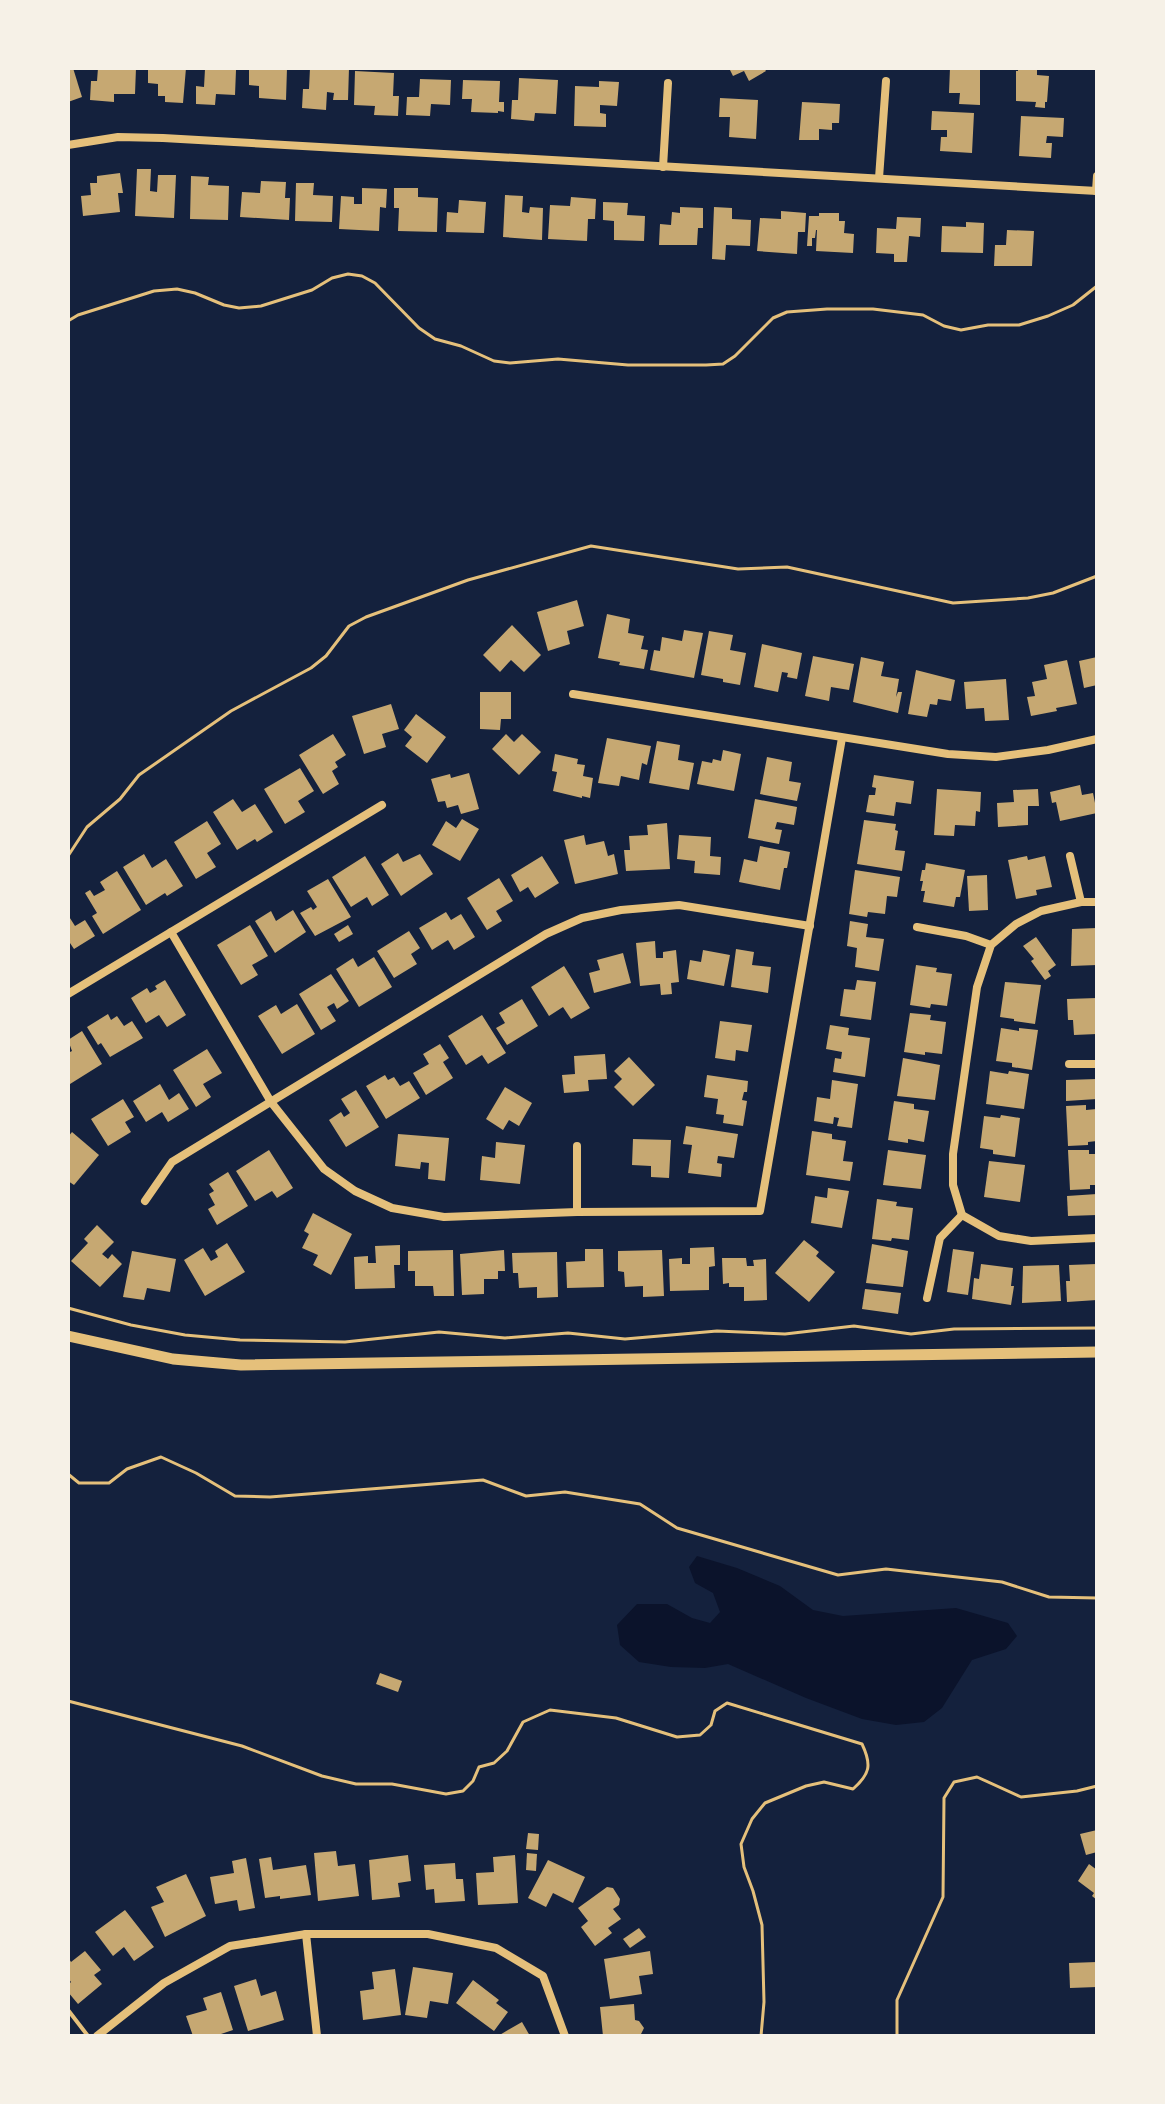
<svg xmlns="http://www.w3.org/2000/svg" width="1165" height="2104" viewBox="0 0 1165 2104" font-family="'Source Serif 4',serif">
	<rect width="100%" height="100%" fill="#14213d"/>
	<polygon fill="#0b132b" points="697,1556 737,1568 780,1586 813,1610 843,1616 956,1608 1008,1623 1017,1636 1006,1649 972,1660 942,1708 924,1722 896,1725 862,1719 806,1698 728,1664 705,1668 671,1667 639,1662 620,1645 617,1625 637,1604 667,1604 692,1618 710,1623 720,1612 713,1593 695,1583 689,1567"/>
	<g fill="#c6a872">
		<polygon points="68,68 73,68 82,97 68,102"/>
		<polygon points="98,68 136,68 135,94 114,94 114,102 90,100 91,81 97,81"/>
		<polygon points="148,68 186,68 183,103 165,102 165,96 158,96 158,84 148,83"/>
		<polygon points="249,68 287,68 286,100 259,98 259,86 249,85"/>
		<polygon points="310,68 349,68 348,100 333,100 334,93 327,92 326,110 302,108 303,89 309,89"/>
		<polygon points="729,68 764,68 766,71 749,81 744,71 733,76"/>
		<polygon points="950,68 980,68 980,105 959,104 960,93 949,93"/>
		<polygon points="1018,68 1037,68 1037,75 1049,76 1047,102 1045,102 1045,108 1035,107 1036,102 1016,101 1016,71 1018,71"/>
		<polygon points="205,69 236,70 235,95 216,94 215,105 196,104 196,86 204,87"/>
		<polygon points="355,71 394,73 393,96 399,96 398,116 374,115 375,106 354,105"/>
		<polygon points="519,78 558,80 556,114 535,113 534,121 511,119 512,100 518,100"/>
		<polygon points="420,79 451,80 450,105 431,104 430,116 406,115 407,97 419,97"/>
		<polygon points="463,80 500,81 499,102 504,102 504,112 498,111 498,113 471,112 472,99 462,99"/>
		<polygon points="599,81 619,82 617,106 600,105 600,113 606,114 606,127 574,126 575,86 599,87"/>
		<polygon points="720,98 758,100 756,139 729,137 730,117 719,117"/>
		<polygon points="802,102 840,104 839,123 832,123 832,130 819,129 819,140 799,140"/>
		<polygon points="932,111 974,113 972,153 940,151 941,137 947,137 947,130 931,130"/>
		<polygon points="1021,116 1064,118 1063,137 1047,136 1046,143 1052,143 1051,158 1019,156"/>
		<polygon points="137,169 151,169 150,191 157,192 158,175 176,175 174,218 135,216"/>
		<polygon points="120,173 123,193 118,193 120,212 83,216 81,196 91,195 90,183 97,183 97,176"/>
		<polygon points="191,176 209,177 208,185 229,186 228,220 190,219"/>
		<polygon points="261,181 286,182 285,198 290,198 289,220 240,217 242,192 260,193"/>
		<polygon points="296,183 314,183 313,195 333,196 332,222 295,221"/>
		<polygon points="362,188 387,189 386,208 380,207 379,231 339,229 341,196 354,197 354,204 362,204"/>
		<polygon points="394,188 418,188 418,197 438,198 437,232 398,231 399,208 394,208"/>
		<polygon points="505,195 523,196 522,212 529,213 530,207 543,208 542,240 503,237"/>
		<polygon points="571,197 596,199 595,219 588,219 587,241 548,239 550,205 570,206"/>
		<polygon points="459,200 486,202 484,233 446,232 447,212 458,213"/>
		<polygon points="603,202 628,203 627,215 645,216 644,241 614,240 614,221 603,220"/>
		<polygon points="680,207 703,208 703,228 698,228 697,245 659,245 660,224 671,225 672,212 680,213"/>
		<polygon points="714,207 732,208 732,219 751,220 750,246 726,245 725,260 712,259"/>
		<polygon points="781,211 806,213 805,232 798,232 797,254 757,251 760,218 781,219"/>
		<polygon points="819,213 839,213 839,221 845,221 844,233 854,234 853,253 816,251 817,230 816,230 815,238 812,238 812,246 807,246 809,216 819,216"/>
		<polygon points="897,217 921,218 920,237 909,236 907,262 894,262 894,254 876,253 877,228 896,229"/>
		<polygon points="966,222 984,223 983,253 941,252 942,226 966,227"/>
		<polygon points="1007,230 1034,231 1032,266 994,266 995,245 1006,245"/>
		<polygon points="577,600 584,626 567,631 570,644 548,651 537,612"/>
		<polygon points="607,614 630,619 628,633 644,636 641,649 648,650 644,669 619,665 620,662 598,658"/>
		<polygon points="512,625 541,655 524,672 511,660 500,672 483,655"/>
		<polygon points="684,630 703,633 694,678 650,670 654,650 660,651 662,637 682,641"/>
		<polygon points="709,631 733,635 730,650 746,653 740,685 723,682 723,679 701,675"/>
		<polygon points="762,644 802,653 797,679 787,677 788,673 782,672 778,692 754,687"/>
		<polygon points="813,656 854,664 849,690 831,687 829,701 805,696"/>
		<polygon points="861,657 884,662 881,676 899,679 896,697 898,692 902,692 898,713 853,702"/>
		<polygon points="1097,657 1097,685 1084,688 1079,661"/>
		<polygon points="1067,660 1077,704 1056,708 1057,711 1031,716 1027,697 1035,696 1032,682 1047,679 1044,665"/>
		<polygon points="916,670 955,680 951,701 938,699 937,705 930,704 927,717 908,714"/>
		<polygon points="1006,679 1009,720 985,721 984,708 966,709 964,682"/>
		<polygon points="480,692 511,692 511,719 501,719 500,730 480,729"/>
		<polygon points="391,704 399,729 382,734 386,747 364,754 352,716"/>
		<polygon points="416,714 446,737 427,763 405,746 412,737 404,730"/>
		<polygon points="333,734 346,755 335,762 338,767 332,771 339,784 323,794 299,755"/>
		<polygon points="506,734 514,742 522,734 541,752 519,775 492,749"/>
		<polygon points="607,738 651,746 647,765 642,763 639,780 621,776 619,786 598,783"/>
		<polygon points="657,741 680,745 678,760 694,763 689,790 649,783"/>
		<polygon points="723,750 741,754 734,791 697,784 702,761 712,763 713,759 721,761"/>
		<polygon points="555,754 578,759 577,764 585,765 583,776 593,778 590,798 582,796 582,798 553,791 557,772 552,771"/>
		<polygon points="767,757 792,762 789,781 801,783 797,801 760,794"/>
		<polygon points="300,768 314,791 298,801 305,812 285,824 264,789"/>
		<polygon points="469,773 479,809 461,814 458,805 447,808 445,801 438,802 431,779 450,774 451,778"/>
		<polygon points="874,775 914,781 911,804 896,802 894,816 866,812 869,795 875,795 876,788 872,787"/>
		<polygon points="1080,785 1082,795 1093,793 1097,813 1060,821 1056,802 1052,803 1050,792"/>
		<polygon points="937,789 981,792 980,812 976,811 975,826 955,825 954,836 934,835"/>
		<polygon points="1038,789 1039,806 1028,806 1028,825 998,827 997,803 1014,802 1013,790"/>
		<polygon points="233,799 242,812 255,804 273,832 257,842 255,839 237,850 213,812"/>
		<polygon points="755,799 797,807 794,825 777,822 775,829 782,830 779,844 748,838"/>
		<polygon points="462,819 479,829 460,861 432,845 446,821 456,828"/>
		<polygon points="864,820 896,824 895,830 898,831 895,850 905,851 902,871 857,864"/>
		<polygon points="207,821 221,844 207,853 216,867 196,879 174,842"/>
		<polygon points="667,823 670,869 626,871 624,850 630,850 629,836 648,835 647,825"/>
		<polygon points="584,835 586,845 604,841 608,856 614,854 618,874 575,884 564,840"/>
		<polygon points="679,835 711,837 710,856 721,857 720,875 694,873 695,861 677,859"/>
		<polygon points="760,846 790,852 787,868 784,868 780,890 739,882 744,859 757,862"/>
		<polygon points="398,853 403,862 420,854 433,874 401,896 381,864"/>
		<polygon points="144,854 152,868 166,859 183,886 167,896 165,893 146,905 123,867"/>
		<polygon points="365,856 389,895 372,906 367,897 351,907 332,877"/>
		<polygon points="542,856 559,883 535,898 528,887 520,892 511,875"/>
		<polygon points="1027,856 1028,860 1045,856 1052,887 1036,890 1037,895 1016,899 1008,860"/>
		<polygon points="926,863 965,870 960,897 956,897 954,907 923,902 925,891 921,891 923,881 920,881 922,870 925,870"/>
		<polygon points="855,870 900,877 897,897 887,896 885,914 868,912 867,917 849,914"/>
		<polygon points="117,871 141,910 103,934 92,916 97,913 85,893 90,890 94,896 105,890 100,882"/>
		<polygon points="987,875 988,910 969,911 967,876"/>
		<polygon points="499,878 513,901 496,911 502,921 487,930 467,898"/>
		<polygon points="328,879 351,917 315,936 300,913 311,907 313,910 317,907 307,891"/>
		<polygon points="293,910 306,932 275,953 255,921 271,911 276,921"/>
		<polygon points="446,912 451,920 461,914 475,937 454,950 448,940 432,950 419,928"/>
		<polygon points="68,915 75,926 85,920 95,936 74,949 68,940"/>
		<polygon points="850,921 868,924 866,937 884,939 879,971 855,967 857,948 847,946"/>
		<polygon points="250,925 268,956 252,965 258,975 241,985 217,945"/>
		<polygon points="348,925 353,934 339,942 334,934"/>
		<polygon points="1097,928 1097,965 1071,966 1072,929"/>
		<polygon points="409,931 420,948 411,954 417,964 394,978 377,951"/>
		<polygon points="1036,937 1056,965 1048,971 1051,976 1045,980 1031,961 1034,959 1023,946"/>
		<polygon points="655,941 656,958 663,958 663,952 676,950 679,982 671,983 672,994 661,995 660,984 640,986 636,943"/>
		<polygon points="736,949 754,952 752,965 771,967 768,993 731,987"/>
		<polygon points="703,950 730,955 724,986 687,979 690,960 701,962"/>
		<polygon points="623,953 631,983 594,993 589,973 600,970 597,960"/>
		<polygon points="374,957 392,987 359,1007 336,969 353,958 358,967"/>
		<polygon points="916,965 937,968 936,972 952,974 947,1006 931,1004 930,1008 910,1005"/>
		<polygon points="564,966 590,1008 571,1019 563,1007 549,1016 531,987"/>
		<polygon points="331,974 349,1001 337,1009 334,1003 327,1007 336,1021 321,1030 299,994"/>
		<polygon points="165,980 186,1015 167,1027 159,1015 146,1023 131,998 147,988 150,993 157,989 155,986"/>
		<polygon points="857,980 876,982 871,1020 840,1016 844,989 855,990"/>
		<polygon points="1005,982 1041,985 1035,1024 1014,1021 1014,1019 1000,1017"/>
		<polygon points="1097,998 1097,1034 1074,1035 1073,1020 1068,1020 1067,999"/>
		<polygon points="522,999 538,1026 507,1045 496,1028 505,1023 499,1013"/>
		<polygon points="297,1004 315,1034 282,1054 258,1016 276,1005 281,1014"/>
		<polygon points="910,1013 931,1015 930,1020 946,1022 942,1054 925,1052 925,1055 904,1052"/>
		<polygon points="108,1014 111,1020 117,1016 124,1026 132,1021 143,1038 110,1057 101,1043 98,1045 87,1027"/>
		<polygon points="482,1015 506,1053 488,1064 482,1055 466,1065 448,1036"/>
		<polygon points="720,1021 752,1025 748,1052 736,1050 735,1061 715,1058"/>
		<polygon points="830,1025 849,1028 848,1035 870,1038 865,1077 833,1072 835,1058 841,1059 842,1052 826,1049"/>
		<polygon points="1001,1028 1019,1031 1019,1028 1038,1030 1032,1070 1012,1067 1012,1063 996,1061"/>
		<polygon points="82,1031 102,1064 70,1084 68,1080 68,1053 72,1051 68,1040"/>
		<polygon points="440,1044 449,1058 443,1062 453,1078 426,1095 413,1073 429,1064 423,1054"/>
		<polygon points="207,1049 222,1073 203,1084 211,1097 196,1107 173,1070"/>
		<polygon points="605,1054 607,1079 588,1080 589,1091 564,1093 562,1075 575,1074 574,1056"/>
		<polygon points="629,1057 655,1085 633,1106 614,1087 622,1079 614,1071"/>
		<polygon points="903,1058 940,1065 935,1100 897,1096"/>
		<polygon points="990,1071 1008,1074 1009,1071 1029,1074 1024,1109 986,1104"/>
		<polygon points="385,1075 388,1080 394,1077 400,1086 409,1081 420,1098 386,1119 366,1086"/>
		<polygon points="707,1075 748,1081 747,1092 744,1092 742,1100 747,1101 743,1126 723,1123 724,1115 716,1114 718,1099 704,1097"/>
		<polygon points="1097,1079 1097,1099 1066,1101 1066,1080"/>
		<polygon points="832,1080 858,1084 852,1128 837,1126 839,1118 834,1117 833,1124 814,1121 817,1097 830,1099"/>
		<polygon points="160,1084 169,1100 179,1093 189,1109 168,1122 162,1112 146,1122 133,1101"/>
		<polygon points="505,1087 532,1103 519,1126 509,1120 503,1130 486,1119"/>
		<polygon points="356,1090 379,1127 346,1147 329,1120 341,1112 344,1117 350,1113 341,1099"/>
		<polygon points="123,1099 134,1117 125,1122 131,1132 108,1146 91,1119"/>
		<polygon points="894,1101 914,1104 914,1109 929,1111 924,1142 908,1139 908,1143 888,1140"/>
		<polygon points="1086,1105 1086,1110 1097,1109 1097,1141 1088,1142 1088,1145 1068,1146 1066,1106"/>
		<polygon points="1001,1115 1020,1118 1015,1157 993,1154 993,1150 980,1148 984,1116 1000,1118"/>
		<polygon points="686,1126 738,1134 734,1158 718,1156 717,1163 722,1164 721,1177 688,1173 692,1145 683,1144"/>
		<polygon points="812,1131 832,1134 832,1139 846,1141 843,1161 853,1162 850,1181 806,1175"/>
		<polygon points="72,1132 99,1155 74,1185 68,1181 68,1137"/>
		<polygon points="398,1134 449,1138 445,1181 428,1179 429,1163 421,1162 420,1169 395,1166"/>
		<polygon points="633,1139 671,1140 669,1178 651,1177 651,1166 632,1165"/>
		<polygon points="496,1142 525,1145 520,1184 480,1180 482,1156 495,1158"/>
		<polygon points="269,1150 293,1188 277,1198 272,1191 255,1201 236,1171"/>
		<polygon points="888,1150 926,1155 921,1189 883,1185"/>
		<polygon points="1068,1150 1089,1150 1089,1154 1097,1154 1097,1185 1090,1185 1090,1189 1070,1190"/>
		<polygon points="989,1161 1025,1165 1020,1202 984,1197"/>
		<polygon points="228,1172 248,1206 217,1225 208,1209 215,1205 209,1194 214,1191 209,1184"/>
		<polygon points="828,1188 849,1191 842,1228 811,1223 815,1196 827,1198"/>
		<polygon points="1097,1194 1097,1215 1068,1216 1067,1196"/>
		<polygon points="877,1199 897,1202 896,1206 913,1208 909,1240 892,1238 891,1241 872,1239"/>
		<polygon points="313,1213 352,1234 331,1275 313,1265 318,1255 302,1248 309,1234 304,1231"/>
		<polygon points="97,1225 114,1242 102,1254 108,1259 112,1254 122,1264 100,1287 71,1261 88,1243 84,1239"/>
		<polygon points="804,1240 819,1252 816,1256 835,1272 809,1302 775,1273"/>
		<polygon points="227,1243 245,1272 205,1296 184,1260 203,1248 211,1261 218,1257 215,1251"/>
		<polygon points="872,1244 908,1251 903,1287 866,1283"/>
		<polygon points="400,1245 400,1265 394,1265 395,1288 355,1289 354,1257 368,1256 368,1263 376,1263 375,1246"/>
		<polygon points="714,1247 715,1266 709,1267 709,1290 670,1291 669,1259 682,1258 682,1264 690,1264 690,1248"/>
		<polygon points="585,1249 603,1249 604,1287 567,1288 566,1262 585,1261"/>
		<polygon points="953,1249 974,1252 968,1295 947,1292"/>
		<polygon points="453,1250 454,1296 434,1296 433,1286 415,1286 415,1271 408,1271 408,1251"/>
		<polygon points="504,1250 505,1271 498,1271 498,1279 484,1279 484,1294 462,1295 460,1254"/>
		<polygon points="662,1250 664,1296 643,1297 643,1286 625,1287 624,1272 618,1271 618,1251"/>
		<polygon points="132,1251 176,1259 170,1292 147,1288 144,1300 123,1297"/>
		<polygon points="557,1252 558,1297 537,1298 537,1287 519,1288 518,1273 513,1273 512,1253"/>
		<polygon points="722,1258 746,1258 747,1266 754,1266 753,1260 766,1259 767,1300 744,1301 744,1287 729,1287 729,1283 723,1284"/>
		<polygon points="981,1264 1013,1268 1011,1286 1014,1286 1011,1305 972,1299 974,1278 979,1279"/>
		<polygon points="1097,1264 1097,1300 1067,1302 1066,1281 1070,1281 1069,1265"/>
		<polygon points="1059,1265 1061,1301 1022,1303 1023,1266"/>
		<polygon points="865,1289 901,1293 898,1314 862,1309"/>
		<polygon points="380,1673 402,1681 398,1692 376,1684"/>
		<polygon points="1097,1830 1097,1852 1086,1855 1080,1834"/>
		<polygon points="528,1833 539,1834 538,1850 526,1849"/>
		<polygon points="336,1851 338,1866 355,1864 359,1896 318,1901 314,1853"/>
		<polygon points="527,1853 537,1854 536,1871 526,1870"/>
		<polygon points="408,1855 411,1881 398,1883 400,1897 372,1900 369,1860"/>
		<polygon points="515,1855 518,1903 478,1905 476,1873 494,1872 493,1857"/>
		<polygon points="271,1857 273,1870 306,1865 311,1895 280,1899 280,1896 265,1898 259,1859"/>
		<polygon points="246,1858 255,1908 239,1911 237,1900 215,1904 210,1877 234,1873 232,1861"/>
		<polygon points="548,1860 585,1877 573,1903 553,1893 546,1907 528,1898"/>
		<polygon points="455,1863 456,1879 463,1879 465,1901 435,1903 434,1889 426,1890 424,1865"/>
		<polygon points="1089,1864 1097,1870 1097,1900 1092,1896 1094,1893 1078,1881"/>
		<polygon points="186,1874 206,1916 165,1937 151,1907 164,1902 156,1887"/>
		<polygon points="607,1887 613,1888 620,1899 619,1905 613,1909 621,1919 608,1928 612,1933 595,1946 581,1927 588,1921 578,1908"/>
		<polygon points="125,1910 154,1947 134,1961 124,1947 113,1956 95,1932"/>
		<polygon points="639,1928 646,1937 630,1948 623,1939"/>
		<polygon points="85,1951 101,1970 94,1975 102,1984 78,2004 68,1992 68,1985 71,1982 68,1978 68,1957 71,1962"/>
		<polygon points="650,1951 653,1974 639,1976 642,1994 610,1999 604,1959"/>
		<polygon points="1097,1962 1097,1987 1070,1988 1069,1963"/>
		<polygon points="413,1967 453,1973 448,2004 430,2001 427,2018 405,2015"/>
		<polygon points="395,1969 401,2015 363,2020 360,1991 374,1989 372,1972"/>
		<polygon points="256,1979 261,1996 276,1991 284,2020 248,2031 234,1986"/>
		<polygon points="473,1980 499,2000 496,2003 508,2012 494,2031 456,2003"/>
		<polygon points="221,1992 233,2030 215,2036 193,2036 186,2016 207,2010 203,1998"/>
		<polygon points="634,2004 635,2020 639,2021 644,2028 640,2036 603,2036 600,2007"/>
		<polygon points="522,2022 530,2036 498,2036 508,2030"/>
	</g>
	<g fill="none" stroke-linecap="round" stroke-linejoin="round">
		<g stroke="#e5c07b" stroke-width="3">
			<polyline points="68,321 78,315 154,291 177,289 195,293 224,305 239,308 261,306 312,290 332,278 348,274 362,276 375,283 419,328 435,339 461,346 494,361 510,363 558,359 628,365 706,365 723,364 735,356 773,318 787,312 827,309 873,309 923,315 944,326 961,330 988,325 1019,325 1048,316 1073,305 1097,286"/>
			<polyline points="68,856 87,827 120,799 139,775 231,711 311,668 326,656 349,626 366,617 468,580 591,546 738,569 787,567 953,603 1028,598 1053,593 1097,576"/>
			<polyline points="68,1308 131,1325 185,1335 240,1340 345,1342 439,1332 505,1338 568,1333 625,1339 717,1331 785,1334 854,1326 911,1334 954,1329 1097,1328"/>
			<polyline points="68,1474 79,1483 109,1483 127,1469 161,1457 196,1473 235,1496 270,1497 483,1480 526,1496 565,1492 640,1504 677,1528 838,1575 886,1569 1002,1582 1049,1597 1097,1598"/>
			<path d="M68 1701 242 1746 322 1776 356 1784H392L446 1794 463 1791 473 1781 479 1767 494 1763 507 1751 523 1722 550 1710 616 1718 677 1737 700 1735 711 1725 715 1711 727 1703 862 1744C872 1765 870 1774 853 1789L824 1782 806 1786 765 1803 752 1819 741 1844 744 1867 753 1891 762 1925 764 2002 761 2036"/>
			<polyline points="897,2036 897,2000 943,1897 944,1798 954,1782 977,1777 1021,1797 1077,1791 1097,1786"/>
		</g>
		<polyline stroke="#e5c07b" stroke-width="4" points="68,2010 88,2036"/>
		<g stroke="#e5c07b" stroke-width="8">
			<polyline points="68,145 118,137 163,138 1097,191"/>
			<polyline points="663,167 668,83"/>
			<polyline points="879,178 886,81"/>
			<polyline points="1096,191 1097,176"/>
			<polyline points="573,694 948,754 996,757 1048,750 1097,739"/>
			<polyline points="1070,856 1081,902"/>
			<polyline points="1097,902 1081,902 1041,911 1016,924 991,945 977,987 953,1154 953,1185 962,1215 999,1236 1031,1241 1097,1238"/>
			<polyline points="917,927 966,936 991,945"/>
			<polyline points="171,932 271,1102 324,1169 355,1191 392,1208 444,1217 577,1212 760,1211 842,738"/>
			<polyline points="68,994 382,805"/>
			<polyline points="1069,1064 1097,1064"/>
			<polyline points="577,1146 577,1212"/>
			<polyline points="145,1201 172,1162 546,934 582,918 621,910 679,905 810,926"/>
			<polyline points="927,1298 940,1238 962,1215"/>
			<polyline points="306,1934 317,2036"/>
			<polyline points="97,2036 164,1983 230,1946 306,1934 428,1934 496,1948 543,1976 565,2036"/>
		</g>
		<polyline stroke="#e5c07b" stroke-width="11" points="68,1336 173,1359 241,1365 1097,1352"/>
	</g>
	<rect width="1165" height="2104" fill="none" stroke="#f6f1e7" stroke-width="140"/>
</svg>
